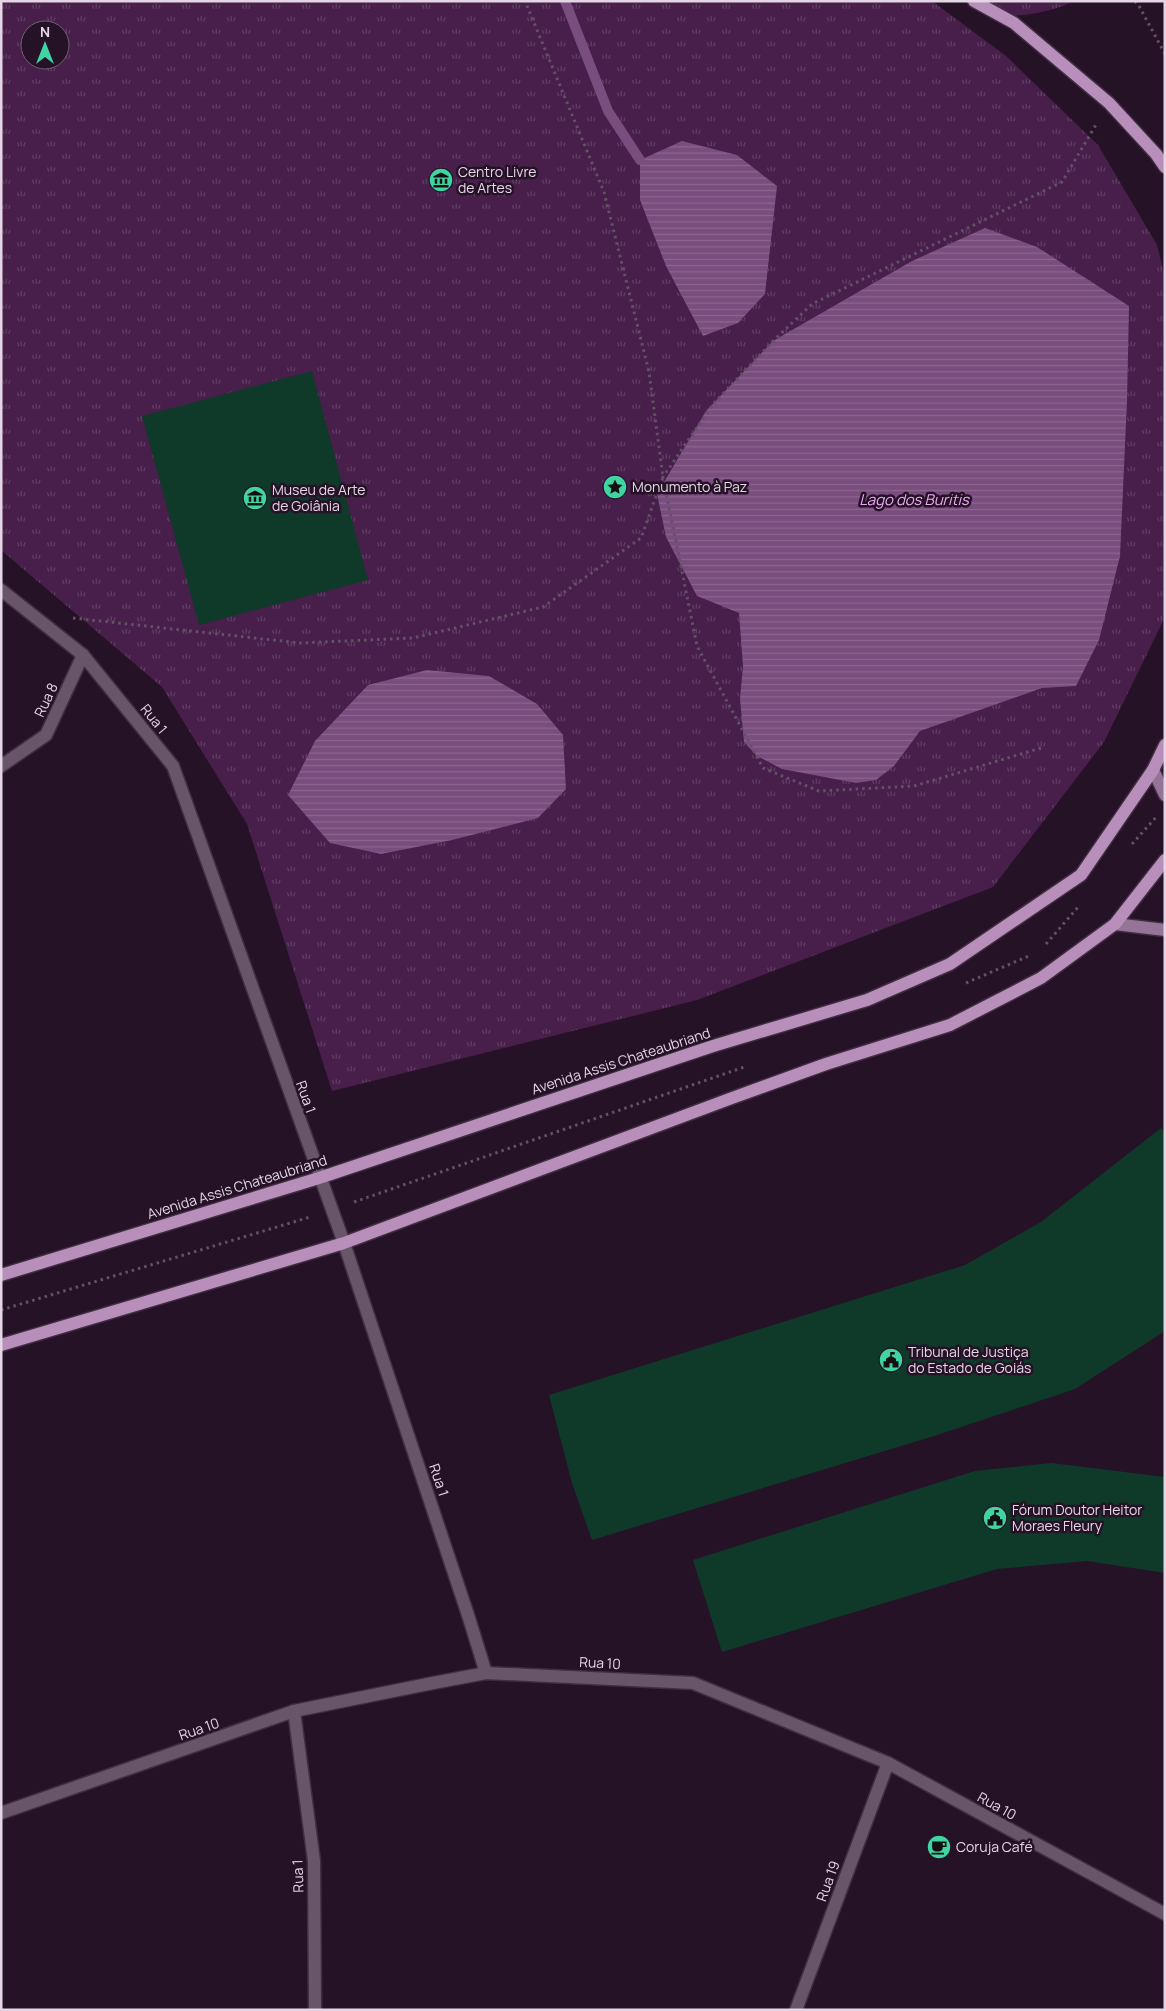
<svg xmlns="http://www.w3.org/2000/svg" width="1166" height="2011" viewBox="0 0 1166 2011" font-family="Manrope,sans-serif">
	<defs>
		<pattern id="park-tufts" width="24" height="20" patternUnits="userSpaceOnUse" patternTransform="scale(1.25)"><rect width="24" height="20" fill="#471f4a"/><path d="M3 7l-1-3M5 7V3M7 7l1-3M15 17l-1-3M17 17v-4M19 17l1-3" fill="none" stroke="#613f64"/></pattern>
		<pattern id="water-rules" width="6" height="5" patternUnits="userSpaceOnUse" patternTransform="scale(1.25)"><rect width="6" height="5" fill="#794d7d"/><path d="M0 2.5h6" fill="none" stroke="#8c668f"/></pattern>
	</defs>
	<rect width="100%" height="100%" fill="#261227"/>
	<g fill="url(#park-tufts)" fill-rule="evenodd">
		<path d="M1 1H932L1006 56 1098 145 1157 245 1165 277V617L1104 742 993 887 697 1000 332 1091 247 824 162 687 1 550ZM30 30H60V60H30Z"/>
		<path d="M972 1H1072C1061 10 1018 18 1004 15 993 12 982 6 972 1Z"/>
	</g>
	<g fill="url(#water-rules)">
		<polygon points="682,141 737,155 777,186 765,294 738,323 703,336 666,266 640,200 640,160"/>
		<polygon points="985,228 1037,247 1129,306 1127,401 1120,556 1099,640 1076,686 1042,688 920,731 894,766 876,780 856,783 782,769 757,756 744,742 740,699 743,666 739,613 697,596 666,537 657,494 706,411 773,341 912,261"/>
		<polygon points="427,670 489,676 537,704 563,735 566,789 538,818 452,840 381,854 330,843 288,795 315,741 368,685"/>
	</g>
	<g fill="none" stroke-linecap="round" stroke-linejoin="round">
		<polyline stroke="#794d7d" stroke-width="10" points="565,1 608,111 640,160"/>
	</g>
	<g fill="#0f3a2a">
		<polygon points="312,371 368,580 199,625 142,416"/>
		<polygon points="1161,1128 1165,1133 1165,1331 1075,1389 934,1436 592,1540 572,1483 549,1395 965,1265 1041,1222"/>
		<polygon points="1051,1463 1165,1477 1165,1573 1087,1561 997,1569 722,1652 693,1560 975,1471"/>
	</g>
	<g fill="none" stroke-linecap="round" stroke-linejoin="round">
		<g stroke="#412d42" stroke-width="15">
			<g id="minor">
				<polyline points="1,590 83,655 173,766 344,1243 468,1615 486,1673"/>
				<polyline points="1,766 46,735 83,655"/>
				<polyline points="294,1711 314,1861 315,2010"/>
				<polyline points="1,1813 294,1711 433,1683 486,1673 693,1683 888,1763 1165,1914"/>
				<polyline points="796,2010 888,1763"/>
			</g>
		</g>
		<g stroke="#412d42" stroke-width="15">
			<g id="secondary">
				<polyline points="1153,770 1165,795"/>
				<polyline points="1115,924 1165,930"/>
			</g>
		</g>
		<g stroke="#412d42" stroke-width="15">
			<g id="primary">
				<polyline points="974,1 1014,23 1109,103 1156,154 1165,167"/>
				<polyline points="1,1275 319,1178 713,1046 867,1000 950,964 1081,875 1153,770 1165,745"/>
				<polyline points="1,1345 344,1243 732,1098 826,1064 950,1025 1041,978 1115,924 1165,860"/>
			</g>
		</g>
		<g stroke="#635164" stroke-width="3" stroke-dasharray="2.5 4" stroke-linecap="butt">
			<polyline points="1135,1 1139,6 1165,54"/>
			<polyline points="73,618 300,643 413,638 543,607 641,538 663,477 649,372 604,192 525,1"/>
			<polyline points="1041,748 914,786 819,791 763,768 697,646 663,477 713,404 773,341 812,304 1062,182 1097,123"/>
			<polyline points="1132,844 1158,815"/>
			<polyline points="1046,944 1079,906"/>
			<polyline points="966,983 1031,955"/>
			<polyline points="354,1202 747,1066"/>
			<polyline points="1,1310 310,1217"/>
		</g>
		<use href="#minor" stroke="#685569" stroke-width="12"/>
		<use href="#secondary" stroke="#957597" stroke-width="12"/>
		<use href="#primary" stroke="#b78fba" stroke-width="12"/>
	</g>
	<defs>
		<g id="museum-disc" transform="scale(1.25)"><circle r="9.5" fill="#40d4a2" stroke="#261227"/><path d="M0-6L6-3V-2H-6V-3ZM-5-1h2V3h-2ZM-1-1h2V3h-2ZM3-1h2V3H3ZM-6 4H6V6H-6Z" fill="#111"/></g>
		<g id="sight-disc" transform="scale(1.25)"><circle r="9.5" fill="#40d4a2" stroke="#261227"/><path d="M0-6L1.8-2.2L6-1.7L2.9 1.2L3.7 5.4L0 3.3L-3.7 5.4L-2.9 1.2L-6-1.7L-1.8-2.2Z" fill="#111"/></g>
		<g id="civic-disc" transform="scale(1.25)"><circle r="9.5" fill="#40d4a2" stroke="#261227"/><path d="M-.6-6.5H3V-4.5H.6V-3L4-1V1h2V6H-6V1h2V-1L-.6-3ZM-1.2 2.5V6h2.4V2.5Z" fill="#111"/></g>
		<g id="cafe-disc" transform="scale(1.25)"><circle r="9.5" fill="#40d4a2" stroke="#261227"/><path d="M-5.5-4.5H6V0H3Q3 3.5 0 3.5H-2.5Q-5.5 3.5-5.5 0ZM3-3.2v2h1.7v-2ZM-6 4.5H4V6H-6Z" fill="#111"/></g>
	</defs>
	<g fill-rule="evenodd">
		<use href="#museum-disc" x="441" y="180"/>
		<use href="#sight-disc" x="615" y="487"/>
		<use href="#museum-disc" x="255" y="498"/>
		<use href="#civic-disc" x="891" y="1360"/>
		<use href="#civic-disc" x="995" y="1518"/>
		<use href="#cafe-disc" x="939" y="1847"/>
	</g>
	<g text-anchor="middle" stroke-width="5" stroke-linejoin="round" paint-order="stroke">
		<g font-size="14" fill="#e4d6e5" stroke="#261227" text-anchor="start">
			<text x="458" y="177">Centro Livre<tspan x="458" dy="16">de Artes</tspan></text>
			<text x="632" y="492">Monumento à Paz</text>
			<text x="272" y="495">Museu de Arte<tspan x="272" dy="16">de Goiânia</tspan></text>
			<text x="908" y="1357">Tribunal de Justiça<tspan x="908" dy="16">do Estado de Goiás</tspan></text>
			<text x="1012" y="1515">Fórum Doutor Heitor<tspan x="1012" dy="16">Moraes Fleury</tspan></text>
			<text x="956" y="1852">Coruja Café</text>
		</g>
		<g font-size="14" fill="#e4d6e5" stroke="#261227">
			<text transform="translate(46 700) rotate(-65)" y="5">Rua 8</text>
			<text transform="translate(154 719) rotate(51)" y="5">Rua 1</text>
			<text transform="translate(621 1061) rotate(-18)" y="5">Avenida Assis Chateaubriand</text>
			<text transform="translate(306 1097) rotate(70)" y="5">Rua 1</text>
			<text transform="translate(237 1187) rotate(-17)" y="5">Avenida Assis Chateaubriand</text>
			<text transform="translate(439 1480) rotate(72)" y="5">Rua 1</text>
			<text transform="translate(600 1663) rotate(3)" y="5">Rua 10</text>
			<text transform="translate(199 1729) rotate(-19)" y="5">Rua 10</text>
			<text transform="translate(997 1806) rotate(29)" y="5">Rua 10</text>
			<text transform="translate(298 1876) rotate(-92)" y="5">Rua 1</text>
			<text transform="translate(828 1881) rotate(-70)" y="5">Rua 19</text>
		</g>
		<g font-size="15" font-style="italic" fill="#eeabf3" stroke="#261227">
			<text x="914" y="505">Lago dos Buritis</text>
		</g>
	</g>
	<rect width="1166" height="2011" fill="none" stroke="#e4d6e5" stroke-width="5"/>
	<g transform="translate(45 45)"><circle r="24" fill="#261227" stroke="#726073"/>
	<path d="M0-4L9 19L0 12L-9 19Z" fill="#40d4a2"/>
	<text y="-8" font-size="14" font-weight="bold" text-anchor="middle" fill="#e4d6e5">N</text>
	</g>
</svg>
